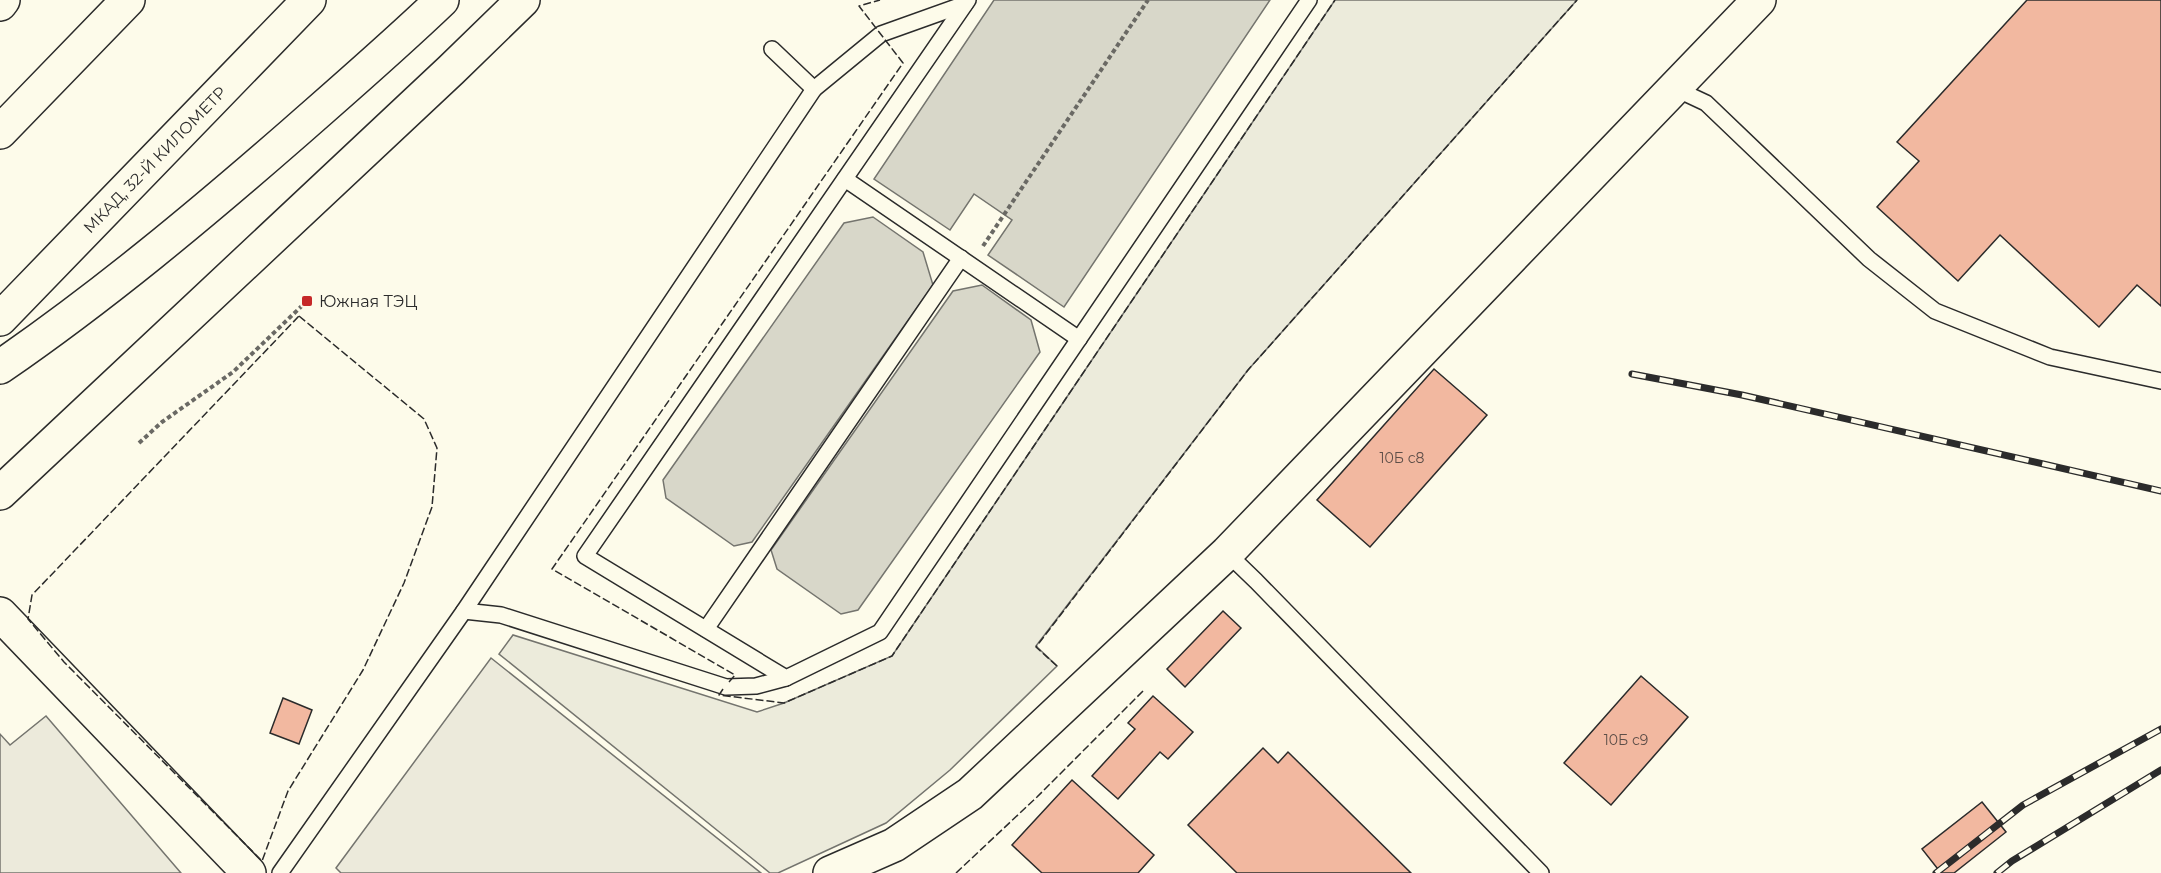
<svg xmlns="http://www.w3.org/2000/svg" width="2161" height="873" viewBox="0 0 2161 873" font-family="Montserrat,sans-serif">
	<rect width="100%" height="100%" fill="#fdfbea"/>
	<polygon fill="#ecebdb" stroke="#74746e" stroke-width="1.5" points="1335,0 1577,0 1248,370 1036,646 1057,666 950,770 886,823 778,873 770,873 499,654 513,635 757,712 784,703 892,656"/>
	<g fill="#eceadb" stroke="#74746e" stroke-width="1.5">
		<polygon points="491,658 761,873 341,873 336,868"/>
		<polygon points="46,716 181,873 0,873 0,734 10,745"/>
	</g>
	<g fill="#d8d7c9" stroke="#74746e" stroke-width="1.5">
		<polygon points="994,0 1270,0 1064,307 988,255 1012,220 974,194 950,230 874,179"/>
		<polygon points="873,217 923,252 933,285 752,542 734,546 666,498 663,480 844,223"/>
		<polygon points="982,285 1031,320 1040,352 858,610 841,614 777,569 771,550 953,291"/>
	</g>
	<g fill="#f2b8a0" stroke="#2b2b2b" stroke-width="1.5">
		<polygon points="2027,0 2161,0 2161,306 2137,285 2099,327 2000,235 1958,281 1877,207 1919,161 1897,142"/>
		<polygon points="1434,369 1487,415 1370,547 1317,500"/>
		<polygon points="1223,611 1241,628 1185,687 1167,669"/>
		<polygon points="1641,676 1688,717 1611,805 1564,763"/>
		<polygon points="1153,696 1193,732 1168,759 1160,752 1118,799 1092,776 1135,729 1128,723"/>
		<polygon points="283,698 312,710 299,744 270,733"/>
		<polygon points="1263,748 1278,763 1288,752 1411,873 1237,873 1188,825"/>
		<polygon points="1072,780 1154,855 1138,873 1042,873 1012,845"/>
		<polygon points="1982,802 2006,832 1954,873 1941,873 1922,849"/>
	</g>
	<g fill="none" stroke-linecap="round" stroke-linejoin="round">
		<g stroke="#2b2b2b" stroke-width="18">
			<g id="lane">
				<polyline points="968,0 585,556 786,678 880,632 1309,0"/>
				<polyline points="772,49 814,89"/>
				<polyline points="1674,88 1706,103 1869,259 1935,311 2050,357 2161,381"/>
				<polyline points="845,179 1079,339"/>
				<polyline points="1227,553 1256,581 1541,873"/>
				<polyline points="464,611 501,615 726,687 756,686 786,678"/>
				<polyline points="706,629 961,258"/>
				<polyline points="280,873 464,611 814,89 881,34 965,4"/>
			</g>
		</g>
		<g stroke="#2b2b2b" stroke-width="36">
			<g id="primary">
				<polyline points="0,4 3,0"/>
				<path d="M0 367C103 296 199 216 293 134 343 90 394 46 442 0"/>
				<polyline points="0,493 451,70 523,0"/>
				<polyline points="0,614 249,873"/>
				<polyline points="830,873 894,845 970,794 1227,553 1759,0"/>
			</g>
		</g>
		<g stroke="#2b2b2b" stroke-width="36">
			<g id="highway">
				<polyline points="0,132 128,0"/>
				<path id="s1" d="M0 319 309 0"/>
			</g>
		</g>
		<g stroke="#6a6964" stroke-width="4" stroke-dasharray="4.5 3" stroke-linecap="butt">
			<polyline points="983,246 1148,0"/>
			<polyline points="139,443 162,422 233,372 307,301"/>
		</g>
		<use href="#lane" stroke="#fdfbea" stroke-width="15"/>
		<use href="#primary" stroke="#fdfbea" stroke-width="33"/>
		<use href="#highway" stroke="#fdfbea" stroke-width="33"/>
		<g stroke="#2b2b2b" stroke-width="7">
			<g id="rail">
				<polyline points="1632,374 1742,395 2161,491"/>
				<polyline points="1936,873 2023,805 2161,729"/>
				<polyline points="1997,873 2012,861 2161,770"/>
			</g>
		</g>
		<use href="#rail" stroke="#fdfbea" stroke-width="4.5" stroke-dasharray="14" stroke-linecap="butt"/>
		<g stroke="#2b2b2b" stroke-width="1.5" stroke-dasharray="8 3" stroke-linecap="butt">
			<polygon points="299,316 424,419 437,448 432,507 404,583 363,670 288,791 262,861 64,662 28,619 32,595"/>
			<polyline points="1057,666 1036,647 1248,370 1577,0"/>
			<polyline points="729,682 735,675 552,569 903,63 859,6 880,0"/>
			<polyline points="723,689 719,695 784,703 892,656 1335,0"/>
			<polyline points="956,873 1037,797 1144,690"/>
		</g>
	</g>
	<rect fill="#c62828" stroke="#fdfbea" stroke-width="2" x="301" y="295" width="12" height="12" rx="3"/>
	<g text-anchor="middle" stroke-width="4.5" stroke-linejoin="round" paint-order="stroke">
		<g font-size="14" fill="#5d4e48">
			<text x="1402" y="463">10Б с8</text>
			<text x="1626" y="745">10Б с9</text>
		</g>
		<g font-size="16" fill="#2b2b2b" stroke="#fdfbea">
			<text dy="6" stroke="none"><textPath href="#s1" startOffset="222">МКАД, 32-Й КИЛОМЕТР</textPath></text>
		</g>
		<g font-size="16" fill="#2b2b2b" stroke="#fdfbea" text-anchor="start">
			<text x="319" y="307">Южная ТЭЦ</text>
		</g>
	</g>
</svg>
